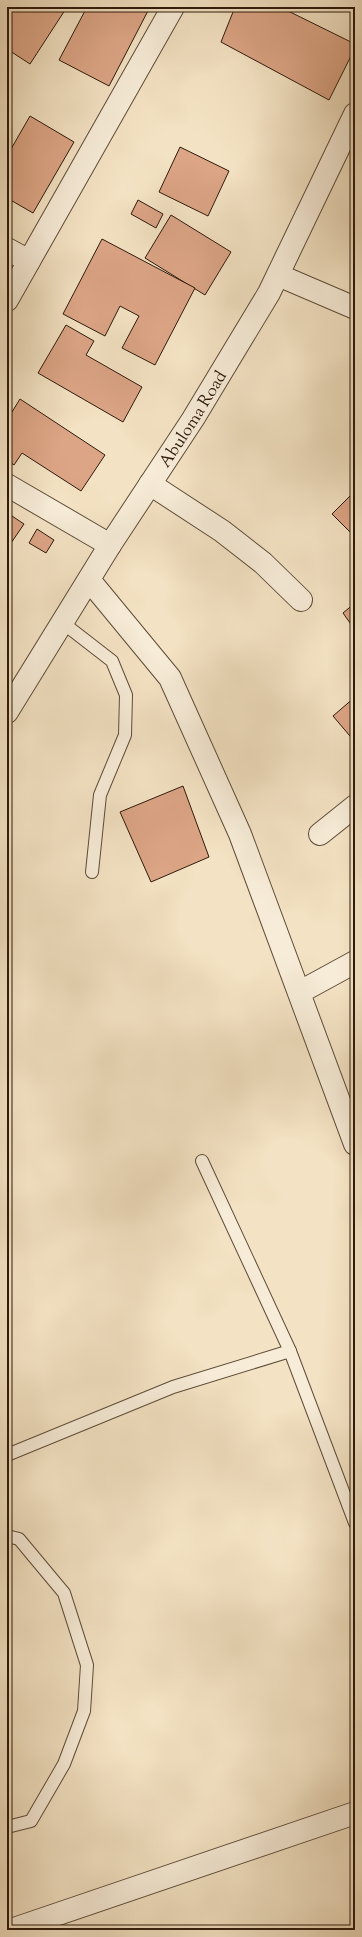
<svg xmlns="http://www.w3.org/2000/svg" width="362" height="1937" viewBox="0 0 362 1937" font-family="'Sorts Mill Goudy',serif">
	<rect width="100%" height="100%" fill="#f3e2c3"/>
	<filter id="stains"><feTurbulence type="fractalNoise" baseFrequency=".005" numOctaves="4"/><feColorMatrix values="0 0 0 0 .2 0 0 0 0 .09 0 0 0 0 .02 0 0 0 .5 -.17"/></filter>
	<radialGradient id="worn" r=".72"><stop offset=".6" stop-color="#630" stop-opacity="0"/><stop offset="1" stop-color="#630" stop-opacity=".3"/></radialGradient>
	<g fill="#dca586" stroke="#2d1a0b">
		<polygon points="7,7 67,7 30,64 7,49"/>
		<polygon points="87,7 150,7 109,86 59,60"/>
		<polygon points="235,7 280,7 355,44 355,48 329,100 221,42"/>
		<polygon points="30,116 74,142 33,213 7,198 7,156"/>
		<polygon points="180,147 229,171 208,216 159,192"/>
		<polygon points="138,200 163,214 156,228 131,214"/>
		<polygon points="171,215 231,252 205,295 145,258"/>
		<polygon points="102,239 195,288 155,365 122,348 139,316 120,306 105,336 63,314"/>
		<polygon points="66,325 94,341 86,355 142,387 123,422 38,373"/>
		<polygon points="20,399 105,455 81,491 22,453 14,465 7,460 7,420"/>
		<polygon points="355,491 355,537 332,514"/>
		<polygon points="9,514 24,524 7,549 7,517"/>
		<polygon points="37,529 54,540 46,553 29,543"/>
		<polygon points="355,603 355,630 343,613"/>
		<polygon points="355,697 355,742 333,716"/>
		<polygon points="183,786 209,857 151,882 120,812"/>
	</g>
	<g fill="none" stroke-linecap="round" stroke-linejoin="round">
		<g stroke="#5e4c39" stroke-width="14">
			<g id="service">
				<polyline points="63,623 112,661 126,695 125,735 100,795 92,872"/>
				<polyline points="202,1161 290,1351 355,1523"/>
				<polyline points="7,1455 173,1387 290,1351"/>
				<polyline points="7,1536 19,1539 64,1593 87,1665 84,1711 64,1764 31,1821 7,1827"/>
			</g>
		</g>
		<g stroke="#5e4c39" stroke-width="24">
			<g id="minor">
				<polyline points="7,249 29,261"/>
				<polyline points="278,275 355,308"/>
				<polyline points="7,300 173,7"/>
				<polyline points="150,484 222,531 263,563 301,600"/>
				<polyline points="7,485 110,545"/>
				<polyline points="90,581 170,678 240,834 355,1144"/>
				<polyline points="320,834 355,806"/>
				<polyline points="300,992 355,962"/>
				<polyline points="11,1930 355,1813"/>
			</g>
		</g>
		<g stroke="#5e4c39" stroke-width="24">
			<g id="tertiary">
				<path id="s1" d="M7 712 110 545 193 419 269 293 355 114"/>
			</g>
		</g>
		<use href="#service" stroke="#f7ecd8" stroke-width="12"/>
		<use href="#minor" stroke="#f7ecd8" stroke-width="22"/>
		<use href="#tertiary" stroke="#f7ecd8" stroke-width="22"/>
	</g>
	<g text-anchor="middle" stroke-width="3.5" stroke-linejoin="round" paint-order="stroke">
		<g font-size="17" fill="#2d1a0b" stroke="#f7ecd8">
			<text dy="6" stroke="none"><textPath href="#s1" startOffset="347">Abuloma Road</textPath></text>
		</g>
	</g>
	<rect width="362" height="1937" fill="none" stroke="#f3e2c3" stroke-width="24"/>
	<rect x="8" y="8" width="346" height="1921" fill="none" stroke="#2d1a0b" stroke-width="2"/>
	<rect x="12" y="12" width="338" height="1913" fill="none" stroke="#2d1a0b"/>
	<rect width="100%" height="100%" filter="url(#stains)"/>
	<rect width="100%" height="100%" fill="url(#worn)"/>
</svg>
